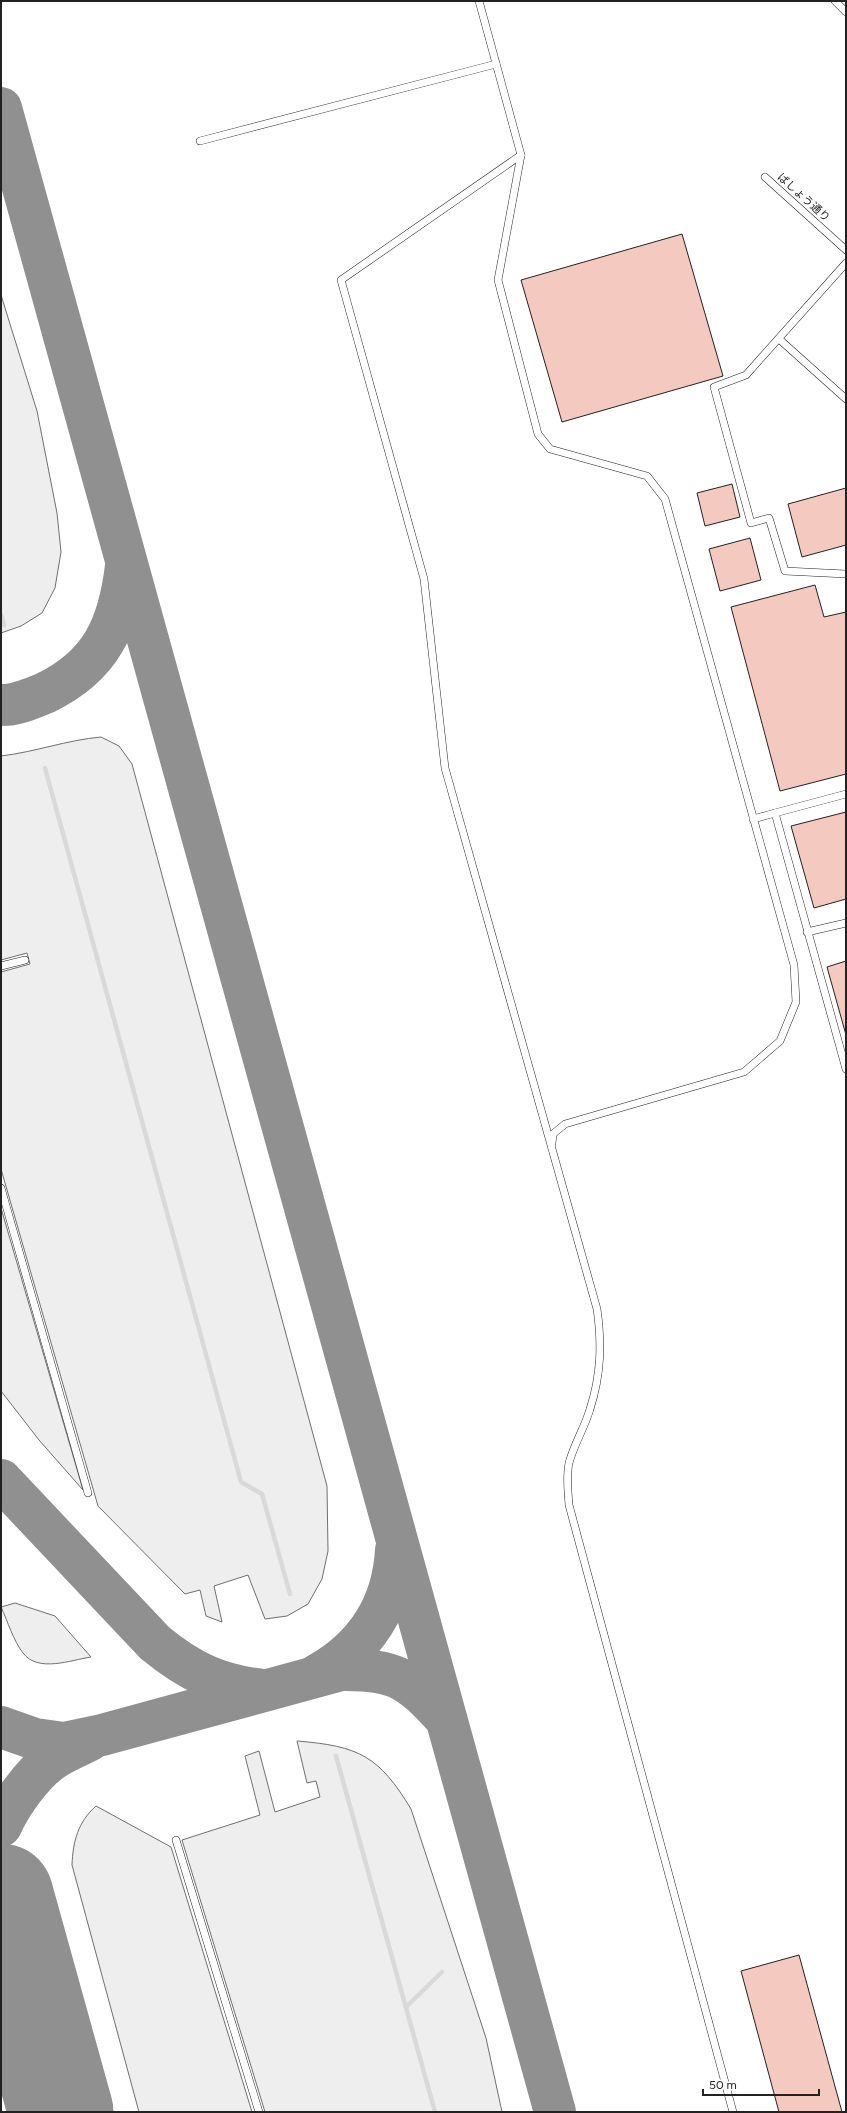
<svg xmlns="http://www.w3.org/2000/svg" width="847" height="2113" viewBox="0 0 847 2113" font-family="Figtree,'Noto Sans JP',sans-serif">
	<rect width="100%" height="100%" fill="#fff"/>
	<g fill="#eee" stroke="#6f6f6f">
		<polygon points="1,295 37,411 57,513 61,552 55,588 42,613 21,626 1,633"/>
		<path d="M101 737 119 746 132 764 327 1486 328 1551 322 1579 308 1604 287 1616 265 1619 248 1575 214 1586 222 1622 206 1616 200 1590 185 1594 98 1506 1 1169V972L30 964 27 953 1 960V756C35 752 67 740 101 737Z"/>
		<polygon points="1,1208 83,1490 39,1440 1,1391"/>
		<path d="M15 1603 55 1616 91 1657C71 1660 38 1673 23 1653 13 1640 8 1622 1 1607Z"/>
		<path d="M297 1741C359 1746 379 1756 411 1809L486 2038 502 2112H265L182 1840 260 1815 245 1756 259 1751 275 1812 320 1797 316 1781 307 1783Z"/>
		<path d="M96 1806 171 1847 252 2112H139L72 1865C73 1841 78 1822 96 1806Z"/>
	</g>
	<g fill="none" stroke-linecap="round" stroke-linejoin="round">
		<g stroke="#d9d9d9" stroke-width="4.5">
			<polyline points="1,615 4,625"/>
			<polyline points="45,768 241,1482 262,1494 290,1594"/>
			<polyline points="336,1756 435,2112"/>
			<polyline points="406,2007 442,1972"/>
		</g>
		<g stroke="#909090" stroke-width="42">
			<polyline points="1,108 555,2112"/>
			<path d="M1 705C15 706 32 698 45 693 101 666 119 626 126 566"/>
			<path d="M1 1480 155 1643C189 1671 218 1685 263 1690"/>
			<path d="M317 1675C366 1648 393 1605 396 1550"/>
			<path d="M1 1727 35 1739 64 1743 102 1735 341 1670C397 1669 409 1679 446 1719"/>
			<path d="M1 1826C11 1804 32 1774 52 1760 63 1752 77 1747 90 1740"/>
		</g>
		<polyline stroke="#909090" stroke-width="105" points="1,1896 61,2112"/>
	</g>
	<g fill="#f3c9c0" stroke="#222">
		<polygon points="682,234 723,376 562,422 521,280"/>
		<polygon points="732,484 740,517 705,526 697,493"/>
		<polygon points="846,488 846,545 802,557 788,504"/>
		<polygon points="750,538 761,580 720,591 709,549"/>
		<polygon points="815,585 824,617 846,612 846,774 780,791 731,607"/>
		<polygon points="846,812 846,899 814,908 791,826"/>
		<polygon points="846,961 846,1035 827,967"/>
		<polygon points="799,1955 842,2112 779,2112 741,1971"/>
	</g>
	<g fill="none" stroke-linecap="round" stroke-linejoin="round">
		<g stroke="#222" stroke-width="8">
			<g id="lane">
				<polyline points="479,1 521,155 498,280 538,434 550,449 647,476 665,499 794,965 796,1002 780,1041 744,1072 565,1124 553,1134 552,1143"/>
				<polyline points="835,1 846,12"/>
				<polyline points="200,141 496,64"/>
				<path d="M521 155 341 280 424 579 445 768 597 1309C602 1344 601 1375 590 1409 585 1427 574 1444 569 1463 566 1477 568 1491 569 1505L733 2112"/>
				<polyline points="765,177 846,250"/>
				<polyline points="846,263 746,375 714,387 751,523 769,518 785,571 846,574"/>
				<polyline points="779,339 846,399"/>
				<polyline points="775,813 846,794"/>
				<polyline points="753,819 775,813 846,1069"/>
				<polyline points="807,932 846,923"/>
				<polyline points="1,966 25,960"/>
				<polyline points="1,1188 88,1493"/>
				<polyline points="176,1840 259,2112"/>
			</g>
		</g>
		<use href="#lane" stroke="#fff" stroke-width="7"/>
	</g>
	<g text-anchor="middle" stroke-width="3" stroke-linejoin="round" paint-order="stroke">
		<g font-size="11" fill="#222" stroke="#fff">
			<text transform="translate(804 197) rotate(42)" y="4">ばしょう通り</text>
		</g>
	</g>
	<rect width="847" height="2113" fill="none" stroke="#222222" stroke-width="4"/>
	<path d="M703 2089v6h116v-6" fill="none" stroke="#222222" stroke-width="2"/>
	<text x="709" y="2089" font-size="12" fill="#222222" stroke="#ffffff" stroke-width="3" paint-order="stroke">50 m</text>
</svg>
